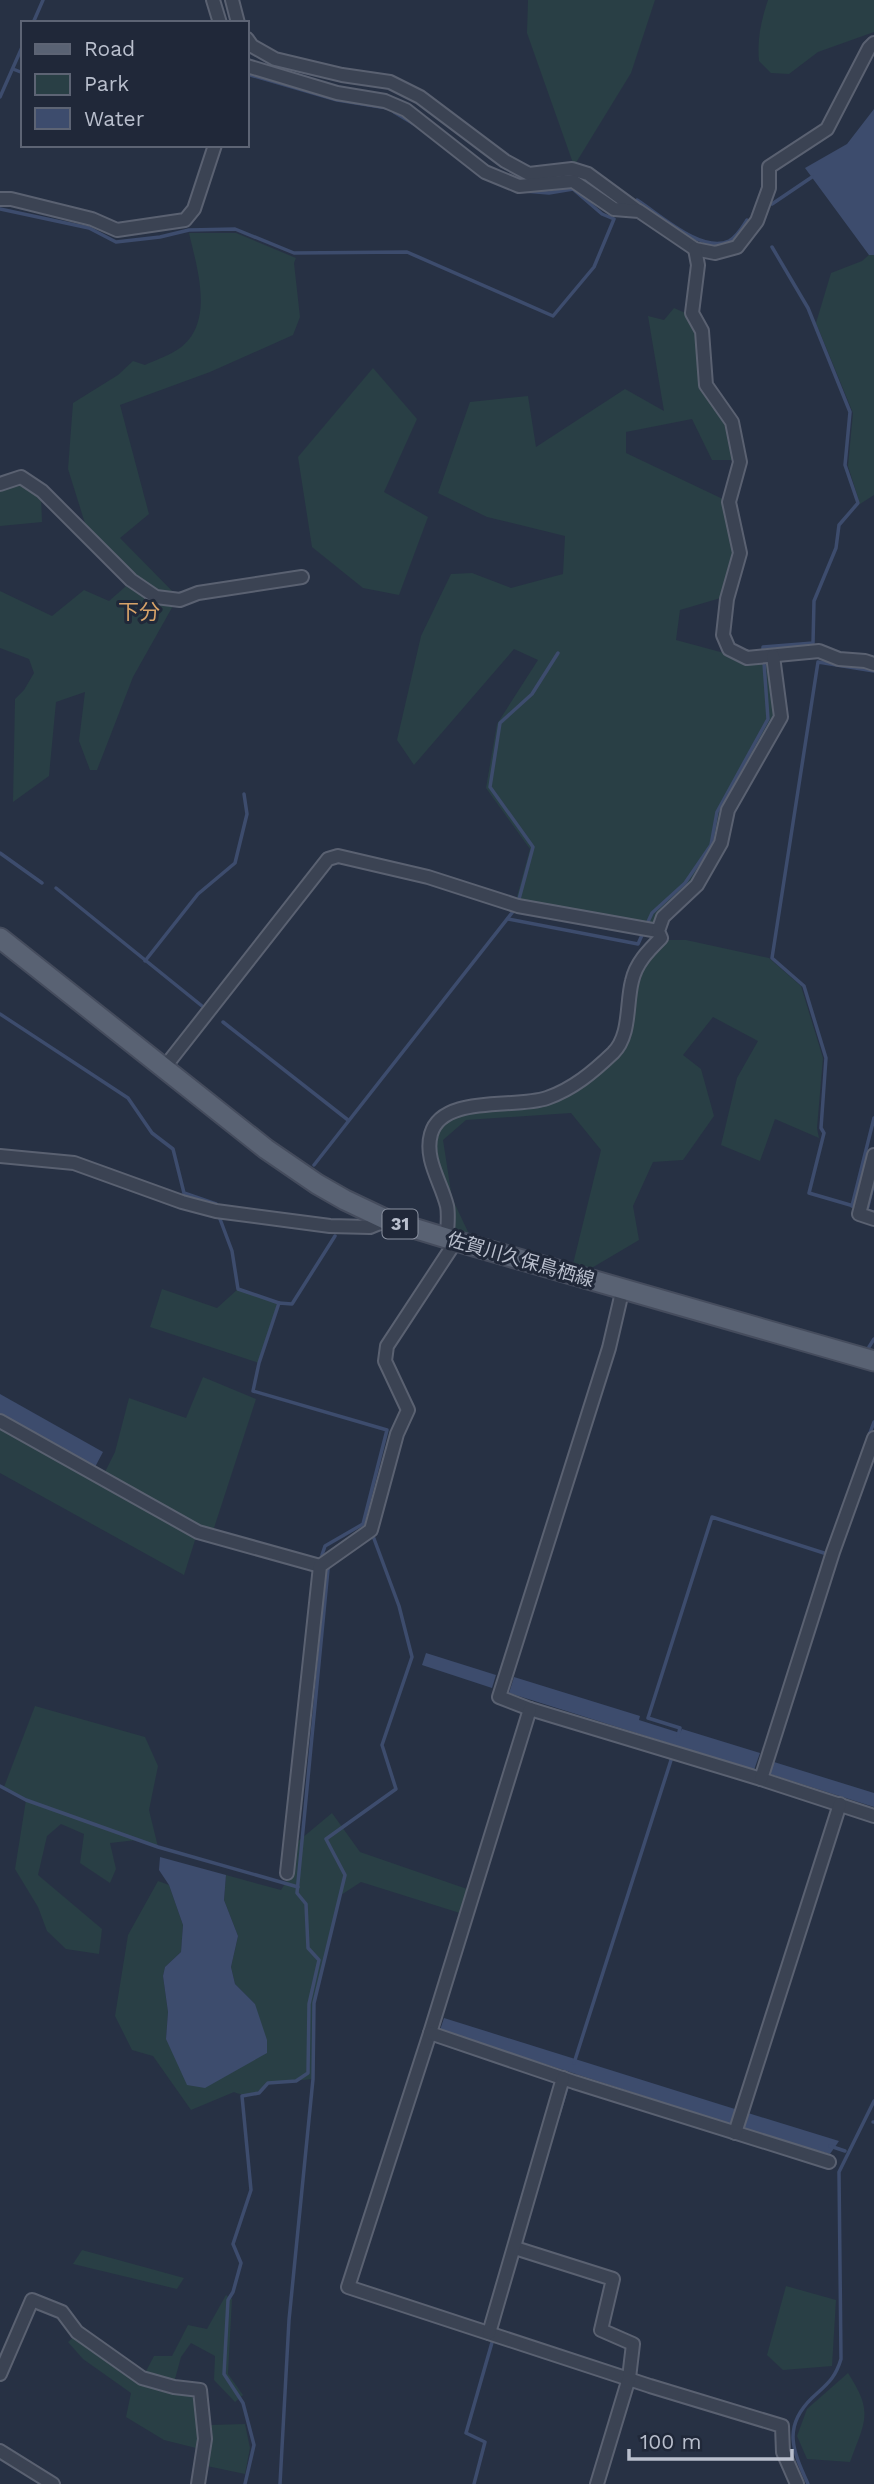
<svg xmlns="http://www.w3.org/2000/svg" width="874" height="2484" viewBox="0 0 874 2484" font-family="'Work Sans','Noto Sans JP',sans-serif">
	<rect width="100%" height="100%" fill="#273144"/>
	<g fill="#293f45">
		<polygon points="528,0 655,0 631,73 574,166 527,33"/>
		<path d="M768 0H874V32L818 52 789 74 771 73 759 61C757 39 761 21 768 0Z"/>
		<path d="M189 233H236L296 258 294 263 300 317 293 335 210 372 120 405 149 514 120 538 178 597 133 677 97 770H90L79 741 85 692 56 702 49 776 13 802 15 699 24 690 34 673 29 659 0 648V591L52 616 84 590 109 601 133 580 88 533 68 469 73 403 118 375 133 361 145 365C156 360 170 355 180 348 215 322 197 268 189 233Z"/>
		<polygon points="869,255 874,255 874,495 860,504 848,466 853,413 816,323 831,273 862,261"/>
		<polygon points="674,308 692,316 699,332 703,383 729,421 738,460 712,460 692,419 626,432 626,453 727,501 737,552 724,597 680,610 676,640 769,665 778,716 718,842 695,881 653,925 516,900 530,849 486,788 497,724 538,660 514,649 414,765 397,740 421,636 451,574 472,573 511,588 563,574 565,536 487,517 438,493 470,402 528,396 536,447 625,389 664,411 648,316 664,320"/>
		<polygon points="373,368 417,419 384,492 428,517 399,595 363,588 312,547 298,457"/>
		<polygon points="20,481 41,495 42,522 0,526 0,486"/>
		<polygon points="665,940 686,940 769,958 801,986 823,1058 817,1128 819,1138 775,1119 760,1161 721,1145 737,1078 758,1041 713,1017 683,1055 701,1069 714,1116 683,1160 653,1162 633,1206 639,1240 590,1269 573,1264 601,1150 571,1113 466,1120 443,1140 452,1198 469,1234 452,1229 433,1153 433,1140 442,1121 457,1112 547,1101 619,1053 636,982 647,958"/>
		<polygon points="162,1289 217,1308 238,1289 279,1303 259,1363 150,1327"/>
		<polygon points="203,1377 256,1399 214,1528 196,1537 184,1575 0,1473 0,1427 100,1482 115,1452 129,1398 186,1418"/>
		<polygon points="35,1706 145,1737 158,1766 149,1810 158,1847 137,1840 110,1843 116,1869 110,1883 80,1863 84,1834 61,1824 47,1836 38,1875 102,1929 99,1954 66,1949 47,1931 38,1907 15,1869 26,1800 4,1787"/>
		<path d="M332 1813 360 1852 470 1890 463 1914 361 1882 341 1895 314 2003 313 2079 268 2083C258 2094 247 2098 234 2092L191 2110 153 2056 132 2050 115 2016 128 1935 158 1881 169 1885 183 1925 181 1952 165 1967 163 1976 168 2012 166 2039 255 2004 235 1984 231 1967 238 1936 224 1900 226 1875 281 1890 292 1873 296 1843Z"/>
		<polygon points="82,2250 184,2278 177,2289 73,2264"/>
		<polygon points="786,2286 836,2300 832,2366 783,2370 767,2355"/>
		<polygon points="226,2295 232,2299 228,2374 243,2395 235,2402 214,2380 215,2356 191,2343 181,2357 172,2390 198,2392 200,2449 164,2440 126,2417 131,2393 83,2359 68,2342 81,2331 144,2375 154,2356 172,2356 188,2325 207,2329"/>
		<path d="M848 2373C874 2413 865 2421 850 2462L807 2459 797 2436 807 2409Z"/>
		<polygon points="245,2424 250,2448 245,2474 207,2466 210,2425"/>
	</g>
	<g fill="#3d4c6d">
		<polygon points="874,109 874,255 869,255 805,168 847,144"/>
		<polygon points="0,1394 103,1452 95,1467 0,1413"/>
		<polygon points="426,1653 496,1675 492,1688 422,1665"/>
		<polygon points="514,1677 640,1716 639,1720 680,1733 682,1729 760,1753 754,1770 509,1693"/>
		<polygon points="774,1762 874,1793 874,1807 770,1774"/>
		<polygon points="160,1857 226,1875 224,1900 238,1936 231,1967 235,1984 255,2004 267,2040 267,2053 205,2088 187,2085 166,2039 168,2012 163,1976 165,1967 181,1952 183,1925 169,1885 159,1870"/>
		<polygon points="444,2018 738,2110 733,2125 440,2030"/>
		<polygon points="748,2113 839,2141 830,2154 742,2129"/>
	</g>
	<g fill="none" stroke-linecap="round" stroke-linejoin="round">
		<g stroke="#3d4c6d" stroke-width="3.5">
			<polyline points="33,23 43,0"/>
			<polyline points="13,69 23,73"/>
			<polyline points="247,74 337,100 387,108"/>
			<polyline points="0,97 23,45"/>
			<polyline points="394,112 414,124"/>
			<path d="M637 200C659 214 702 254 729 241 737 237 742 228 747 220"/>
			<polyline points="772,204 812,177"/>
			<polyline points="0,209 89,228 116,242 160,237 189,230 235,229 294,253 407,252 553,316 594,267 614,219 602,214 573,189 549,193 524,191"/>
			<polyline points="763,653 763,647 813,643 814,601 836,548 839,525 858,503 845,465 850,412 808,308 772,247"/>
			<polyline points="0,853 42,883"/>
			<polyline points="56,888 202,1006"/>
			<polyline points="519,899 533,847 490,787 500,723 532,694 558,653"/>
			<polyline points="508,919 638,944 643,933"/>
			<polyline points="647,924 652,913 685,883 711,845 717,812 768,719 764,663"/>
			<polyline points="145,961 198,894 235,863 247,814 244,794"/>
			<polyline points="0,1014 128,1098 152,1133 173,1149 184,1193 216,1204"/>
			<polyline points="223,1022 348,1120"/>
			<polyline points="314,1165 515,909"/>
			<polyline points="852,1206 874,1118"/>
			<polyline points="857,1207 809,1193 824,1133 821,1128 826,1058 804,986 772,958 818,662 874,671"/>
			<polyline points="865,1210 874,1212"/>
			<polyline points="867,1210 874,1182"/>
			<polyline points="220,1219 232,1251 238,1289 279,1303"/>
			<polyline points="869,1347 874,1339"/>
			<polyline points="868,1438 874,1422"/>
			<polyline points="678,1736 680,1728 648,1718 712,1517 827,1554 828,1551"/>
			<polyline points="0,1786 26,1800 158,1847 298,1887"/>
			<polyline points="574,2063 673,1754"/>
			<polyline points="558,2117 568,2084"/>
			<polyline points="873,2122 874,2122"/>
			<polyline points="830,2146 845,2151"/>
			<polyline points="245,2484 254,2445 243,2403 224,2374 228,2300 233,2292 241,2263 233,2244 251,2190 242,2096 259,2093 268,2083 296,2081 308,2073 309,2004 319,1960 308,1948 306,1904 297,1893 328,1569 322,1555 325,1546 363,1524 387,1430 253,1391 259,1363 279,1303 292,1304 335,1236"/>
			<polyline points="280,2484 289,2320 313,2079 314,2003 345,1875 326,1839 396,1789 382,1745 412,1657 399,1606 373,1536"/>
			<polyline points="474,2484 485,2442 466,2433 493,2339"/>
			<path d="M808 2484C793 2451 782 2427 812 2398 827 2384 835 2379 841 2359L839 2172 874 2101"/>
		</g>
		<g stroke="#5a6171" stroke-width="16">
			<g id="street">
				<polyline points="213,0 220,23"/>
				<polyline points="232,0 238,23"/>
				<polyline points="247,39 252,46 275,59 342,75 390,82 420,97 505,161 529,174 572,169 588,174 637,210"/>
				<polyline points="247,66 337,93 385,101 406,110 485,172 519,186 573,181 614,209 639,211 695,249 715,253 737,247 757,221 769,188 769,167 827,129 869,48 874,43"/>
				<polyline points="0,199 11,199 92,219 117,230 185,220 194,209 215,145"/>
				<polyline points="695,249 698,265 692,313 702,331 706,385 732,422 740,462 729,502 740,553 727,599 723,635 729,649 747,658 819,651 839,659 865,661 874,664"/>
				<polyline points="0,484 21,477 42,491 131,580 156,597 180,600 198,593 302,577"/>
				<polyline points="164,1068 328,859 338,856 428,877 518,906 658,931"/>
				<polyline points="874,1155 859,1214 874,1219"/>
				<polyline points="0,1156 74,1163 182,1202 216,1211 330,1226 370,1227 387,1220"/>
				<path d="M447 1238C447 1228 449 1215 447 1206 441 1182 424 1159 431 1134 442 1094 516 1109 547 1098 573 1089 593 1072 613 1053 631 1035 626 1004 632 981 636 963 648 951 661 938L658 931 663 917 697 885 721 843 728 810 781 717 773 656"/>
				<polyline points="623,1288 609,1348 499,1697 530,1709 761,1779 874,1816"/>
				<polyline points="0,1421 198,1532 320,1566"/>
				<polyline points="530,1709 430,2033 348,2287 650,2386 782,2426 783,2452 797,2484"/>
				<polyline points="761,1779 833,1552 874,1438"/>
				<polyline points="287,1873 320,1566 371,1530 397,1434 408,1410 385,1361 387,1346 456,1241"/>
				<polyline points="430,2033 574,2082 829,2162"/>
				<polyline points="735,2133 840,1804"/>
				<polyline points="515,2248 613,2279 601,2330 633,2344 629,2378 597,2484"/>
				<polyline points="489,2333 563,2078"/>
				<polyline points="0,2374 32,2300 62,2312 77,2332 142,2378 174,2387 200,2390 205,2439 198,2484"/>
				<polyline points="0,2451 53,2484"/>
			</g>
		</g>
		<g stroke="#454c5d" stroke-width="23">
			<polyline id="primary" points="0,938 266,1149 317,1184 345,1200 387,1220 456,1241 874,1361"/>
		</g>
		<use href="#street" stroke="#3b4353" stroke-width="12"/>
		<use href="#primary" stroke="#596273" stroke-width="19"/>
	</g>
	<g text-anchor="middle" stroke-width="6" stroke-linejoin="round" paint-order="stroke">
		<rect fill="#202839" stroke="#8b92a1" stroke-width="2" x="382.5" y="1209.5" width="35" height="29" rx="5"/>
		<g font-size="18" font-weight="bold" fill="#b9bfcd">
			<text x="400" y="1230">31</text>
		</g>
		<g font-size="19" fill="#b9bfcd" stroke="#202839">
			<text transform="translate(521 1259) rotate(16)" y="7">佐賀川久保鳥栖線</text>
		</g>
		<g font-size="21" fill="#d8a369" stroke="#202839">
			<text x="139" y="619">下分</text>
		</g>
	</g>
	<rect x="21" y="21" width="228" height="126" fill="#202839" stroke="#5d6474" stroke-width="2"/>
	<rect x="35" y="44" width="35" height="10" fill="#596273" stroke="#5d6474" stroke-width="2"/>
	<text x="84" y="56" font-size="21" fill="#b9bfcd">Road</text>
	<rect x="35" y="74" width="35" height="21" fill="#293f45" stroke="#5d6474" stroke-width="2"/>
	<text x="84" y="91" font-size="21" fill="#b9bfcd">Park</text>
	<rect x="35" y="108" width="35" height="21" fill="#3d4c6d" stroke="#5d6474" stroke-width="2"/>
	<text x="84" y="126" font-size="21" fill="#b9bfcd">Water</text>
	<path d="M629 2449v10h163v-10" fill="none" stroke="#b9bfcd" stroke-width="3.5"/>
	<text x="640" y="2449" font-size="21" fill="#b9bfcd" stroke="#202839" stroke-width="5" paint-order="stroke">100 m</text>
</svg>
